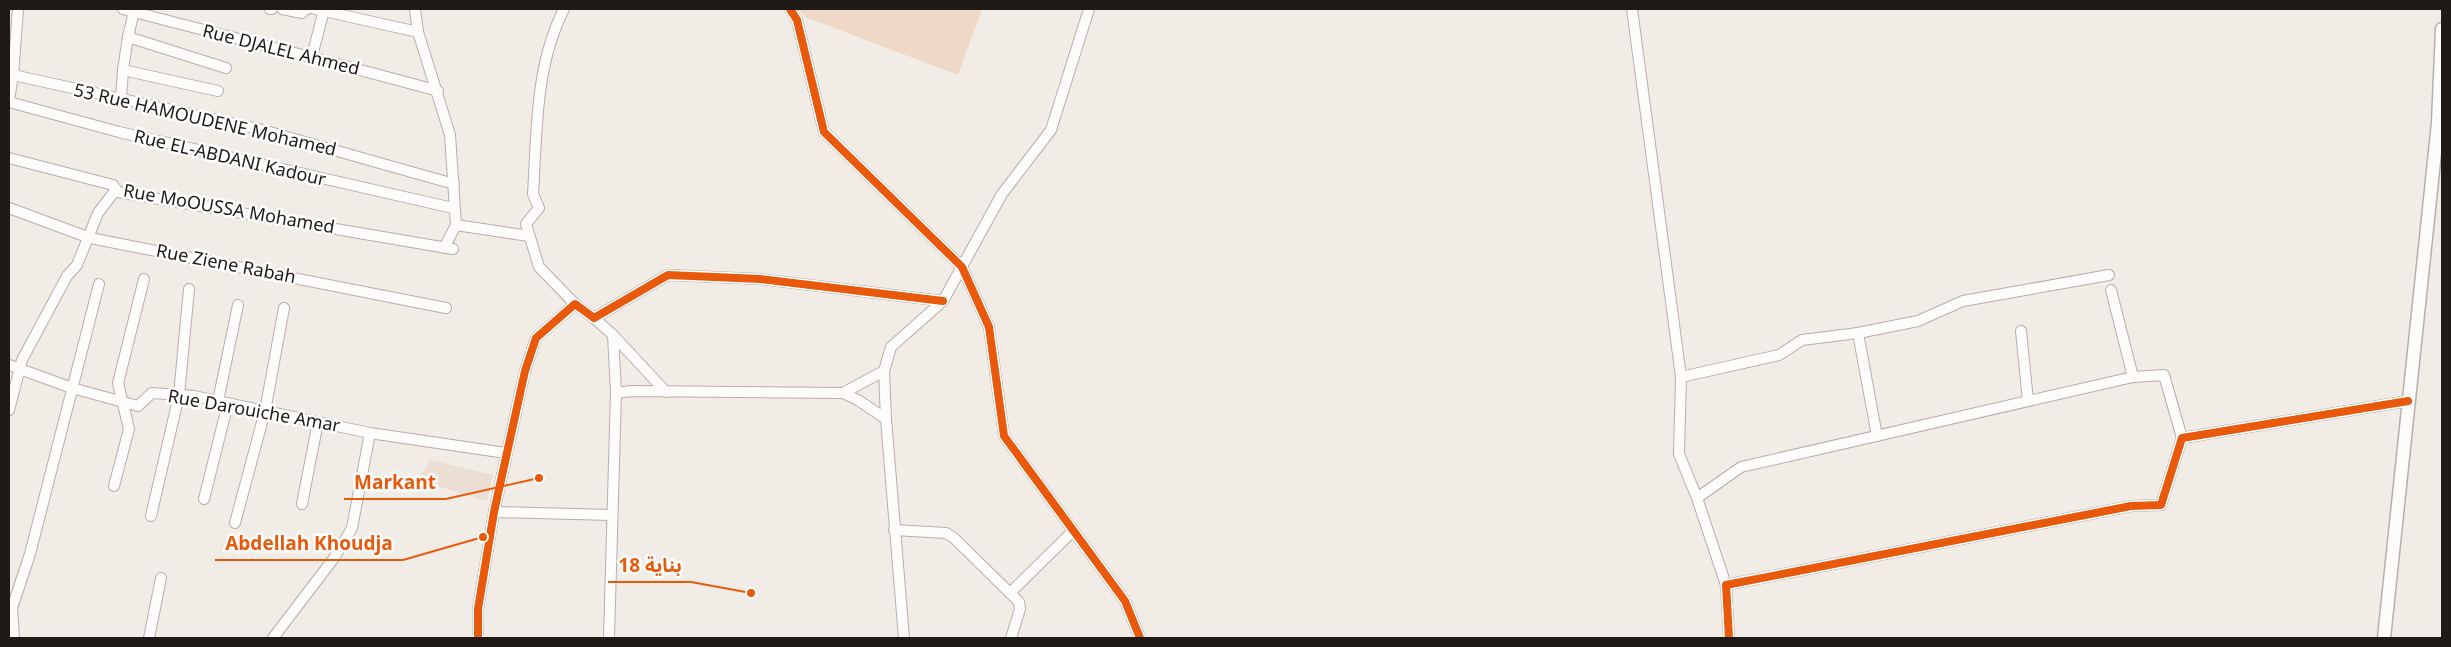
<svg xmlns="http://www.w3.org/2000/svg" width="2451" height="647" viewBox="0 0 2451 647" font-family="Georgia,'Noto Sans Arabic',serif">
	<rect width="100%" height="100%" fill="#f2ece6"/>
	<polygon fill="#ebded3" points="430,460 493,475 487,501 418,480"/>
	<polygon fill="#efd9c6" points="799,9 982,9 958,75 805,17"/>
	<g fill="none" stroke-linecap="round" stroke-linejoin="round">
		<g stroke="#b4afab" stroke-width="12">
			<g id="minor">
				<path d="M123 9C228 37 334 62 438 91"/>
				<polyline points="270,9 272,9"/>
				<polyline points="282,9 302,13 305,9 308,9"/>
				<polyline points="315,9 418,32"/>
				<polyline points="415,9 418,32 450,135 456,225 529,236"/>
				<path d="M564 9C535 66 537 131 533 194L539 208 526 224 539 267 575 304"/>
				<polyline points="790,9 797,20 824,132 962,267 989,327 1004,436 1125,601 1140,638"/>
				<polyline points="1632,9 1681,377 1679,454 1697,498"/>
				<polyline points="128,37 134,11"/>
				<polyline points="312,56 324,10"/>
				<polyline points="123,70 128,37 226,68"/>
				<polyline points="13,75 259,129 454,184"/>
				<polyline points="121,99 123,70 218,91"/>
				<polyline points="9,100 13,75 18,9"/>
				<polyline points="9,102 119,132 453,208"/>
				<polyline points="9,158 113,185 118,192 453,249"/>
				<polyline points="9,208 90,238 446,308"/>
				<polyline points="444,248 456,225"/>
				<polyline points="2111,290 2133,377"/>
				<polyline points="594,318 613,335 616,393 632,391 843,393 858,400 886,419 904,638"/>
				<polyline points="2021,331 2028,401"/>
				<polyline points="1858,333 1877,436"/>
				<polyline points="613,335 666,392"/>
				<polyline points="9,365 72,388 138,406 152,393 194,396 370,433 506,453"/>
				<polyline points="1681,377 1779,355 1802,340 1858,333 1918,321 1963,301 2109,275"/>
				<polyline points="843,393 884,371"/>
				<polyline points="218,401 238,305"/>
				<polyline points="9,410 22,360 67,276 77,265 98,213 114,192"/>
				<polyline points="886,419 884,371 891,347 943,301 1002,194 1051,130 1089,9"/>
				<polyline points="114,486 129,429 118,383 144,279"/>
				<polyline points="204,499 228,403"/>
				<polyline points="302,504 318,422"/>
				<polyline points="494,512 612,515"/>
				<polyline points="151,516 179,395 189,289"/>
				<polyline points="235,523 265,411 284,308"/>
				<polyline points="894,530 946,533 954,538 1019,602 1020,609 1011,638"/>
				<polyline points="1726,585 1697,498 1741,467 2133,377 2164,375 2182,438"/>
				<polyline points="1010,593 1073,531"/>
				<polyline points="14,638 12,608 30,554 99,284"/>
				<polyline points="149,638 161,578"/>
				<polyline points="273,638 334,558 352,528 370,433"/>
				<polyline points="478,638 478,609 494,512 525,371 536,338 575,304 594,318 668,275 760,279 943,301"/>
				<polyline points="609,638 616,393"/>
				<polyline points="1729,638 1726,585 2131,506 2161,505 2182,438 2408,401"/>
			</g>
		</g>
		<g stroke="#b4afab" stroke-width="15">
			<polyline id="tertiary" points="2384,638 2438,123 2442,29"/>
		</g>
		<use href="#minor" stroke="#fdfcfb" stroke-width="10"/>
		<use href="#tertiary" stroke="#fdfcfb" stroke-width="12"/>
		<g stroke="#fff" stroke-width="11">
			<g id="cycleway">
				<polyline points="790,9 797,20 824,132 962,267 989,327 1004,436 1125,601 1140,638"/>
				<polyline points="478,638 478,609 494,512 525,371 536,338 575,304 594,318 668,275 760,279 943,301"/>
				<polyline points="1729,638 1726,585 2131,506 2161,505 2182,438 2408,401"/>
			</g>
		</g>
		<use href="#cycleway" stroke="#e8590c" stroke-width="8"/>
	</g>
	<g text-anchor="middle" stroke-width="5" stroke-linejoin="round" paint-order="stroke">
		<g font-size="18" fill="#1f1a16" stroke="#fff">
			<text transform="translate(281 50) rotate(14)" y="6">Rue DJALEL Ahmed</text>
			<text transform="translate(205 120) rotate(13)" y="6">53 Rue HAMOUDENE Mohamed</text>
			<text transform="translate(230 158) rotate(13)" y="6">Rue EL-ABDANI Kadour</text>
			<text transform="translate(229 209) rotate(10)" y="6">Rue MoOUSSA Mohamed</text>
			<text transform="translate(226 264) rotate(11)" y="6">Rue Ziene Rabah</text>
			<text transform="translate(254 411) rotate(10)" y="6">Rue Darouiche Amar</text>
		</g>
	</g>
	<path fill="none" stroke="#e8590c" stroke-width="2" d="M539 478L446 499H344M483 537L403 560H215M751 593L691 582H608"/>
	<g fill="#e8590c" stroke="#fff" stroke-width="2">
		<circle cx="539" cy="478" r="5"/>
		<circle cx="483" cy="537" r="5"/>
		<circle cx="751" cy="593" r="5"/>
	</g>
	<g font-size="19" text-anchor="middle" font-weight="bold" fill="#e8590c" stroke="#fff" stroke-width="5" stroke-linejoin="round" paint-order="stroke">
		<text x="395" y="489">Markant</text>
		<text x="309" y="550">Abdellah Khoudja</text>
		<text x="650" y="572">بناية 18</text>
	</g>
	<rect width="2451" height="647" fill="none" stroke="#1f1a16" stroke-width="20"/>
</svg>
